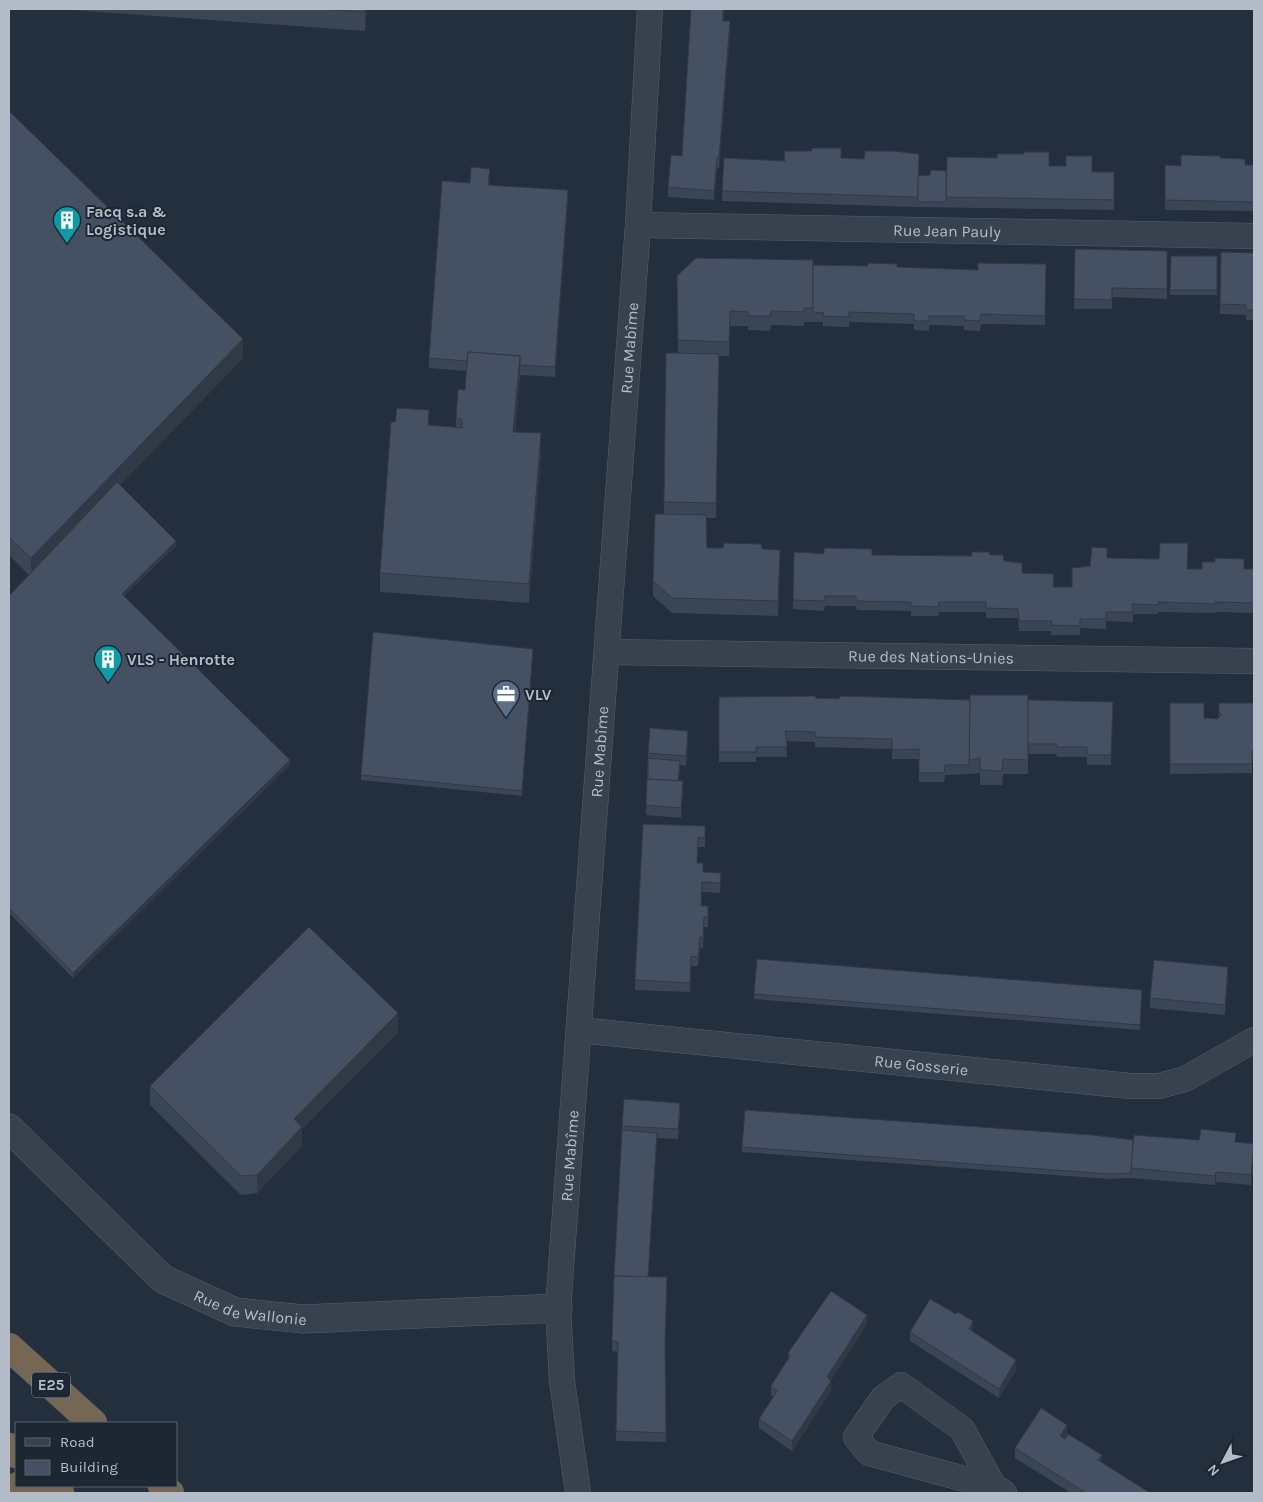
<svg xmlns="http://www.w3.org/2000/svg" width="1263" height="1502" viewBox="0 0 1263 1502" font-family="Karla,sans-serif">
	<rect width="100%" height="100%" fill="#242f3e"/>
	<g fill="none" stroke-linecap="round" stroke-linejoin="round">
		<g stroke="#565f6c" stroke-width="26">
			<g id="minor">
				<path id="s1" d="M638 225 1254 236"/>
				<path id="s2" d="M607 652 1254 661"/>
				<path id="s3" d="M579 1030 1130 1086H1159L1185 1079 1254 1040"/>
				<polyline points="994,1487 962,1429 901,1385 883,1398 856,1437 869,1453 994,1487 1004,1493"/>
				<path id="s4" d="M578 1493 562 1381 558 1308 638 225 650 9"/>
			</g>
		</g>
		<g stroke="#565f6c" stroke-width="29">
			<g id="tertiary">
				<path id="s5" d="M9 1128 163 1279 235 1312 303 1319 558 1308"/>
			</g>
		</g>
		<g stroke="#434c59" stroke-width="29">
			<g id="motorway">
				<polyline points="9,1347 93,1423"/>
				<polyline points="9,1447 16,1454"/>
				<polyline points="18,1486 26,1493"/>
				<polyline points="51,1486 60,1493"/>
				<polyline points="162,1486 170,1493"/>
			</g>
		</g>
		<use href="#minor" stroke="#38414e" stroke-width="25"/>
		<use href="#tertiary" stroke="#38414e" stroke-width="28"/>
		<use href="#motorway" stroke="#746855" stroke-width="28"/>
	</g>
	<g fill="#3b4654">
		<polygon points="72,9 367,9 365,31 72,10"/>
		<polygon points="691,9 724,9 723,21 730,31 719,168 717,168 714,200 668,197 668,187 682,156"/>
		<polygon points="9,111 243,358 120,485 176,546 124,596 290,765 73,978 9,913 9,596 29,575 9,555"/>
		<polygon points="784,151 841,158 918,176 930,175 946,171 1049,166 1092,172 1114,172 1114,210 918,207 722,201 722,191 784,161"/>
		<polygon points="1220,158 1245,165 1254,165 1254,211 1165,210 1165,165 1181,166"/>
		<polygon points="490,178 489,185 568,200 555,377 520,375 515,432 541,452 529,603 380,592 380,573 429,425 456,427 456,418 465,390 466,371 429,368 429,358 470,183"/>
		<polygon points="1075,249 1167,251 1167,299 1112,297 1112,309 1074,309"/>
		<polygon points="1221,252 1254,253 1254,320 1246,320 1246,315 1220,314"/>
		<polygon points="1171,256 1217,256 1217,295 1170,295"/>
		<polygon points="1046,264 1045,325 981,324 980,331 964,330 964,326 929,325 929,331 914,330 914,324 849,322 849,327 823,326 823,322 804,322 804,326 771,325 770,331 748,330 748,326 730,326 729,356 719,356 716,518 706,518 707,548 762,549 780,564 778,616 672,613 653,596 653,581 664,514 666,353 678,353 677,276 813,265 978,270"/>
		<polygon points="794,552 872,555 972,556 990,555 1004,561 1022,573 1054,587 1072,587 1090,566 1107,558 1187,569 1254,569 1254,613 1215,612 1215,613 1158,612 1158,614 1133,614 1133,622 1106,621 1106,629 1080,628 1080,635 1051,635 1051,631 1019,631 1018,618 986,618 986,612 939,612 938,616 911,616 911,611 857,610 855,606 825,606 824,611 793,609"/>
		<polygon points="533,654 522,796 361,780 361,775"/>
		<polygon points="719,697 1028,700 1113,702 1111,765 1087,765 1087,757 1057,757 1056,754 1028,754 1028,774 1003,774 1002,785 980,785 980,773 969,774 945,775 944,782 919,782 919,759 892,759 892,749 815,747 815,742 786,741 787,757 756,757 756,762 719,762"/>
		<polygon points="1170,703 1204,718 1217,719 1219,718 1219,712 1254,703 1254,760 1252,760 1252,773 1170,774"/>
		<polygon points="688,740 686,766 680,765 679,781 683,791 681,818 646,815 648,753"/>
		<polygon points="643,824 705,826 705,847 698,847 697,863 703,872 721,873 720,893 702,892 701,906 708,916 708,927 704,927 703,948 700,947 698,966 691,966 690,992 635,990"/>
		<polygon points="1228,977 1225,1015 1150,1008 1150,998"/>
		<polygon points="754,994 1142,994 1140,1030 754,999"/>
		<polygon points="398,1032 302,1129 302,1146 257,1193 241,1195 150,1105 150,1086"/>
		<polygon points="680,1113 678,1139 657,1138 648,1277 665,1350 666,1442 616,1441 618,1352 612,1351 614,1276 622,1126"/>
		<polygon points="1133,1140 1199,1140 1236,1142 1254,1144 1254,1158 1251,1185 1216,1182 1215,1185 1131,1178 1109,1179 742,1152 742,1147"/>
		<polygon points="867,1324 831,1380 831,1391 792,1451 759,1428 759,1419 773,1397 771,1395 771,1386 788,1359 788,1353"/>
		<polygon points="973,1331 973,1332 1016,1370 999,1398 910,1341 910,1332"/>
		<polygon points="1067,1435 1102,1463 1150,1493 1071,1493 1015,1458 1015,1448"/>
	</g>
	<g fill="#303945">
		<polygon points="365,9 367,9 365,31"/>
		<polygon points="730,21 730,31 719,168 719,158"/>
		<polygon points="717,158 717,168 714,200 714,191"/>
		<polygon points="568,190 568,200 555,377 555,367"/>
		<polygon points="243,339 243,358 31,577 31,558"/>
		<polygon points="520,356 520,375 513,451 513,432"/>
		<polygon points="541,433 541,452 529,603 529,584"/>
		<polygon points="176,541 176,546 122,598 122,594"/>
		<polygon points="688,731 688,740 686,766 686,756"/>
		<polygon points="290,760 290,765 73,978 73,973"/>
		<polygon points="683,781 683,791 681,818 681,808"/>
		<polygon points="1228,967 1228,977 1225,1015 1225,1005"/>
		<polygon points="398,1013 398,1032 302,1129 302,1146 257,1193 257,1175 294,1119"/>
		<polygon points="1254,1148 1254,1158 1251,1185 1251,1175"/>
		<polygon points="1216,1172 1216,1182 1215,1185 1215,1176"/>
		<polygon points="867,1315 867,1324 827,1386 827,1377"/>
		<polygon points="973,1321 973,1331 969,1339 969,1329"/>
		<polygon points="1016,1360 1016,1370 999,1398 999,1389"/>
		<polygon points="831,1381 831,1391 792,1451 792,1441"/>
		<polygon points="1067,1425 1067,1435 1060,1446 1060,1436"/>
		<polygon points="1102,1455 1102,1465 1098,1460"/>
	</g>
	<g fill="#455162" stroke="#303945">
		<polygon points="320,9 365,9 365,12"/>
		<polygon points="691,9 723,9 723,21 730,21 719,158 717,158 714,191 668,187 671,155 682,156"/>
		<polygon points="9,111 243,339 31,558 9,537"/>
		<polygon points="812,148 841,148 841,158 864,159 865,151 893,151 919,154 918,197 722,191 724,158 785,161 784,151 812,151"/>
		<polygon points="1024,152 1049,152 1049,166 1066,166 1066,156 1092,156 1092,172 1114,172 1114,200 946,197 947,157 997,158 997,154 1024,154"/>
		<polygon points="1181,155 1220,156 1220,158 1245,159 1245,165 1254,165 1254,202 1165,200 1165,165 1181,166"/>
		<polygon points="471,167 490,169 488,185 568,190 555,367 520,365 520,356 468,352 467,361 429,358 442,181 470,183"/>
		<polygon points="931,170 946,171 946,202 918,202 918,176 930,175"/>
		<polygon points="1075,249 1167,251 1167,289 1112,288 1112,300 1074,299"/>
		<polygon points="1221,252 1254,253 1254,310 1246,310 1246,305 1220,304"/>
		<polygon points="1171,256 1217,256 1217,290 1170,290"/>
		<polygon points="696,258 813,260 813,308 804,308 804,312 771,311 770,316 748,316 748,312 730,311 729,342 678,340 677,276"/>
		<polygon points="868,263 897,264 897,267 978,270 978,263 1046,264 1045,316 981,314 980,321 964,320 964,316 929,316 929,321 914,321 914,314 849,312 849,317 823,316 824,313 813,312 813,265 868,266"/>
		<polygon points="468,352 520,356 513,432 541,433 529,584 380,573 391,422 395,422 397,408 429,410 428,425 462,428 462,419 456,418 458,389 465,390"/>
		<polygon points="666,353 719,354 716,503 664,502"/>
		<polygon points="117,482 176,541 122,594 290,760 73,973 9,908 9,596"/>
		<polygon points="655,514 706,515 707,548 723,548 724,543 761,544 762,549 780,550 778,601 672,598 653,581"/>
		<polygon points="1160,543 1188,543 1187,569 1202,569 1202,562 1215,562 1215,558 1244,559 1244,569 1254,569 1254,603 1215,602 1215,604 1158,602 1158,605 1132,604 1133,612 1106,612 1106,619 1080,619 1080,626 1051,625 1052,621 1019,621 1018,609 986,608 986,602 939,602 938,607 911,606 911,602 857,601 855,596 825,596 824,601 793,600 794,552 824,554 824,548 872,549 872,555 972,556 972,552 989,552 990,555 1003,555 1004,561 1022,563 1022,573 1054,574 1053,587 1072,587 1072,568 1090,566 1092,547 1107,548 1107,558 1159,559"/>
		<polygon points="373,632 533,649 522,791 361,775"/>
		<polygon points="970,695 1028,695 1028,760 1003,759 1002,771 980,770 980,758 969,760"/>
		<polygon points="815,696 816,698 839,699 840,696 970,700 969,765 945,765 944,773 919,773 919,749 892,750 892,739 815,737 815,732 785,731 787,747 756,747 756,752 719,752 719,697"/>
		<polygon points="1028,700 1113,702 1111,755 1087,755 1087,747 1057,747 1056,744 1028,744"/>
		<polygon points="1170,703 1204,703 1204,718 1217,719 1222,715 1219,712 1219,703 1254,703 1254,751 1252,751 1252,764 1170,764"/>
		<polygon points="650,728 688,731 686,756 648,753"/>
		<polygon points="648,758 680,761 678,781 648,779"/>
		<polygon points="647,779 683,781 681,808 646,805"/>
		<polygon points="643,824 705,826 705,838 698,837 697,863 703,863 703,872 721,873 720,883 702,882 701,906 708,906 708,917 704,917 703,938 700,937 698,957 691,956 690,983 635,980"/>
		<polygon points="309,927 398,1013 294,1119 302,1127 257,1175 241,1176 150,1086"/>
		<polygon points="757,959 1142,990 1140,1025 754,994"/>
		<polygon points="1154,960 1228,967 1225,1005 1150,998"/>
		<polygon points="624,1099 680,1103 678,1129 622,1126"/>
		<polygon points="745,1110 1092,1135 1133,1140 1131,1173 1109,1174 742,1147"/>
		<polygon points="1201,1129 1236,1133 1235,1142 1254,1144 1251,1175 1216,1172 1215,1176 1131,1168 1134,1135 1199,1140"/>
		<polygon points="622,1130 657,1133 648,1277 614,1276"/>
		<polygon points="614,1276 667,1277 665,1343 666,1433 616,1431 618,1342 612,1341"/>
		<polygon points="831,1291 867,1315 827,1377 831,1381 792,1441 759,1419 777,1391 771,1386 790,1356 788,1353"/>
		<polygon points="930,1299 956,1314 958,1312 973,1321 969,1329 1016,1360 999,1389 910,1332"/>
		<polygon points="1041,1408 1067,1425 1060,1436 1065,1439 1068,1434 1102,1455 1098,1460 1150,1493 1086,1493 1015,1448"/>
	</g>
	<defs>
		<g id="building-pin" transform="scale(1.4375)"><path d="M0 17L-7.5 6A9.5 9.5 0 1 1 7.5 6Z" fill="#0f9aa8" stroke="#1d2633"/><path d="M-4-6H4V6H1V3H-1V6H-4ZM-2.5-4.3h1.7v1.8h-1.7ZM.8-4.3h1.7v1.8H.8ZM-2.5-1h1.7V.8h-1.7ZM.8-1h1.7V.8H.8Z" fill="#fff"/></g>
		<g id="office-pin" transform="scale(1.4375)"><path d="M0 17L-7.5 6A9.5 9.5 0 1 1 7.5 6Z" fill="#5c6f8a" stroke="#1d2633"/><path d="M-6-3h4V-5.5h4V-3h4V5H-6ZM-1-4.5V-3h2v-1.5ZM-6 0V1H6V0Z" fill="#fff"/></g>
	</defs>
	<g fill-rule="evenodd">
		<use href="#building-pin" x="67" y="220"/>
		<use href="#building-pin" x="108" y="659"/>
		<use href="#office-pin" x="506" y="694"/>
	</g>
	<g text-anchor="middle" stroke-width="4" stroke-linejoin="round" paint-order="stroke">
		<rect fill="#1d2633" stroke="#878f9c" stroke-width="1" x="32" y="1372.5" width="38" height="25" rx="4"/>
		<g font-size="15" font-weight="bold" fill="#b4bcc9">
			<text x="51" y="1390">E25</text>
		</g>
		<g font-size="16" font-weight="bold" fill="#b4bcc9" stroke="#1d2633" text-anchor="start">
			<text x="86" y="217">Facq s.a &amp;<tspan x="86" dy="18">Logistique</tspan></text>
			<text x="127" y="665">VLS - Henrotte</text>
			<text x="525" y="700">VLV</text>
		</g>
		<g font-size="16" fill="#b4bcc9" stroke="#1d2633">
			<text dy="6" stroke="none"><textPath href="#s1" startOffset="309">Rue Jean Pauly</textPath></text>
			<text dy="6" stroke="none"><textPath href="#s4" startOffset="1149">Rue Mabîme</textPath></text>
			<text dy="6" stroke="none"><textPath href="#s2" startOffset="324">Rue des Nations-Unies</textPath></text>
			<text dy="6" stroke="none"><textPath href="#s4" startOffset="744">Rue Mabîme</textPath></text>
			<text dy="6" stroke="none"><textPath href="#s3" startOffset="344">Rue Gosserie</textPath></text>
			<text dy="6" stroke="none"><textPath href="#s4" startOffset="339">Rue Mabîme</textPath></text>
			<text dy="6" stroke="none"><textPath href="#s5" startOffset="309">Rue de Wallonie</textPath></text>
		</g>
	</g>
	<rect width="1263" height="1502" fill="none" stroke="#b4bcc9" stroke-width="20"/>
	<rect x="15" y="1422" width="162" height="65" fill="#1d2633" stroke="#59626f"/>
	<rect x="25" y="1438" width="25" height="8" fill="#38414e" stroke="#59626f"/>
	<text x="60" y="1447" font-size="15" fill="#b4bcc9">Road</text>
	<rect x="25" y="1460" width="25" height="15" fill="#455162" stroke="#59626f"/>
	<text x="60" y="1472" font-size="15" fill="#b4bcc9">Building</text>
	<g transform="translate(1223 1462) rotate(229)" stroke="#1d2633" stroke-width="4" paint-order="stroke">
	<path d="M0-4L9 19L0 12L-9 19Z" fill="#b4bcc9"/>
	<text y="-8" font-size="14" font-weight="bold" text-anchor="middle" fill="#b4bcc9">N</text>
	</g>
</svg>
